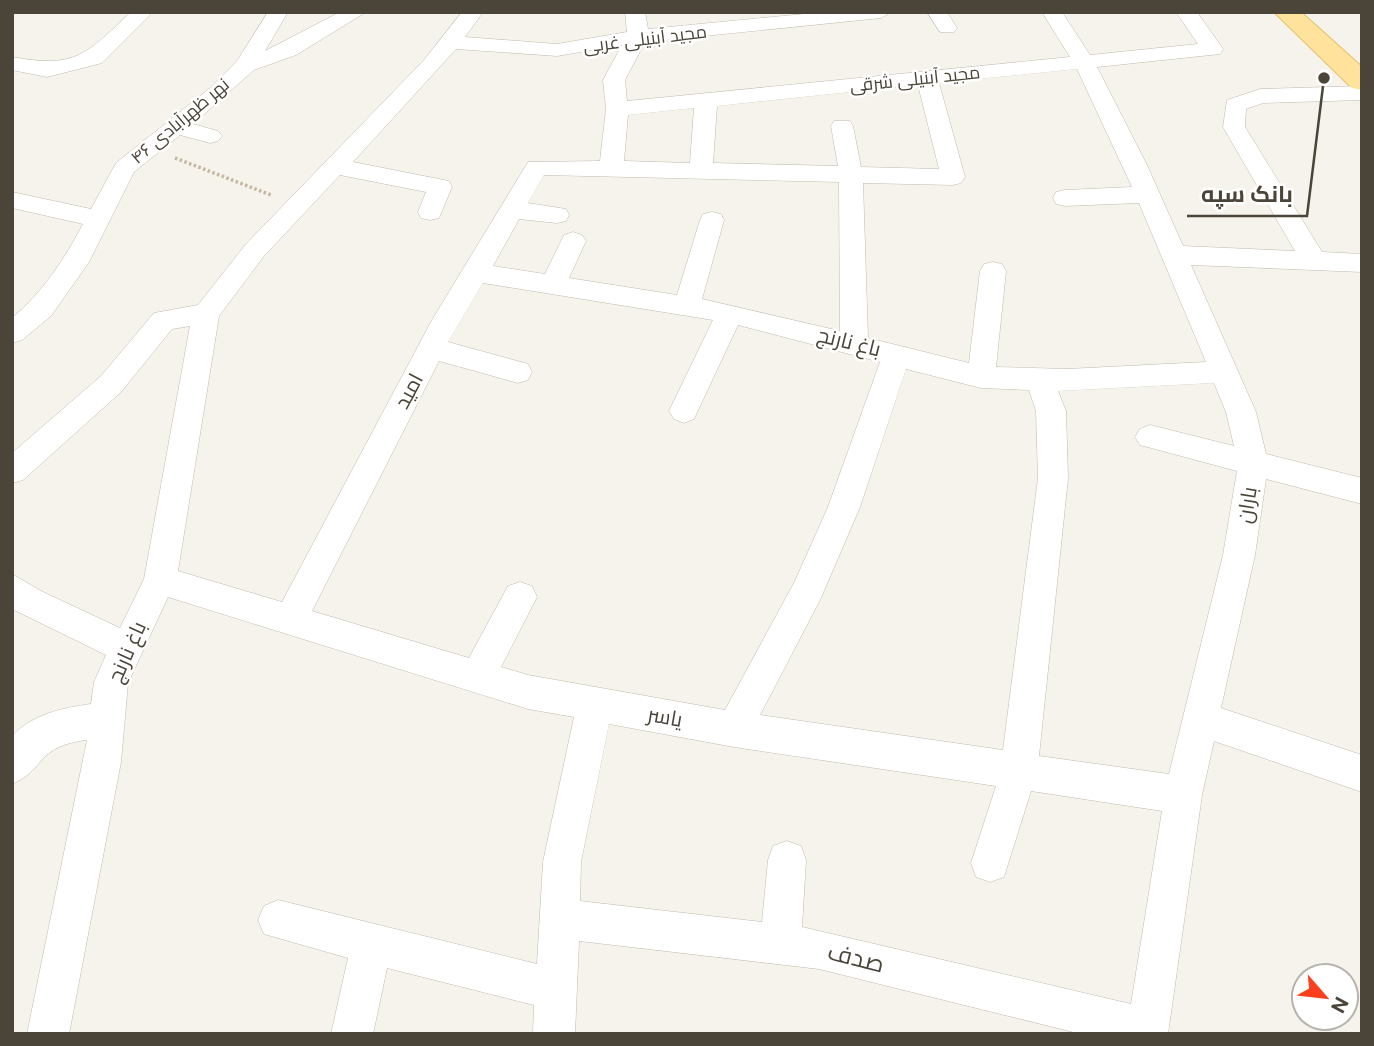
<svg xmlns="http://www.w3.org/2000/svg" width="1374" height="1046" viewBox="0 0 1374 1046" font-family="'Public Sans',Cairo,sans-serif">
	<rect width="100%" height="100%" fill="#f6f3ec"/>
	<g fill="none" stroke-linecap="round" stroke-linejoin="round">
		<g stroke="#c2bbae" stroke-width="1">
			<g id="minor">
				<path d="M131 12H153L102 63 47 77 12 70V57C77 69 86 54 131 12Z"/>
				<path d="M268 12H288L265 51 340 12H366L296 55 254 70 193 124 218 131 222 136 218 141 210 143 180 135 134 172 89 262 51 316 22 340 12 343V318C43 292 64 260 83 224L12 208V192L91 209 116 163 210 88 237 61Z"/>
				<path d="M462 12H483L465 37 557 44 627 32 625 12H645L648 29 825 12H891L881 18 645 42 625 80 627 101 1070 57 1042 12H1062L1090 55 1198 44 1176 12H1197L1223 49 1220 54 1097 67 1147 165 1183 246 1295 251 1223 127 1227 100 1260 89 1362 86V100L1263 103 1246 109 1245 127 1322 252 1362 254V272L1191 265 1256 412 1266 454 1362 478V504L1266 479 1255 555 1221 708 1362 755V792L1214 741 1202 795 1168 1034H1081L819 969 579 941 575 1034H533L534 1005 387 968 373 1034H331L348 958 264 934 258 920 264 906 278 900 537 964 543 862 574 717 528 709 168 597 128 683 121 762 69 1034H27L87 740C35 746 46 770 12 784V736C33 714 62 708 91 704L94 682 106 655 12 609V574L41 591 120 628 144 579 190 326 172 329 121 392 23 480 12 483V453L101 376 154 313 198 305 246 244 424 60ZM622 45 603 80 606 109 600 161 528 162 432 320 282 602 178 571 219 316 264 256 340 175 426 192 418 212 421 218 430 220 439 218 452 187 449 181 353 162 456 49 557 56ZM1077 69 1132 187 1065 190 1056 192 1053 198 1056 204 1065 206 1139 203 1206 362 1067 369 996 367 1006 271 1002 264 993 262 984 264 980 271 969 363 868 338 863 183 953 185 961 183 965 177 939 83ZM918 85 939 169 861 167 853 126 850 121H834L831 126 838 166 713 163 717 106ZM694 108 690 163 624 161 628 115ZM544 175 839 182 840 331 702 299 724 220 721 214 712 212 703 214 700 220 677 295 569 278 586 241 582 235 573 232 564 235 545 274 493 266 519 219 557 223 566 221 569 215 566 209 528 203ZM483 283 713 320 669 411 674 419 684 423 694 419 738 325 880 362 828 507 795 581 725 710 528 675 501 667 537 597 532 586 520 582 508 586 469 658 312 611 439 361 518 383 528 380 532 372 528 364 448 342ZM906 369 981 388 1029 390 1036 411 1038 478 1003 750 760 715 820 600 860 507ZM1214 383 1226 412 1234 446 1150 425 1140 429 1135 437 1140 445 1237 471 1223 555 1169 774 1039 756 1068 478 1066 411 1058 391ZM609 724 734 747 996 786 971 863 976 877 990 882 1004 877 1031 791 1162 811 1131 1004 802 927 806 860 801 846 787 841 773 846 768 860 762 922 580 901 581 862Z"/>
				<polygon points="927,12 947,12 957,28 954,32 940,32"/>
			</g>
		</g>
		<g stroke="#e6c16a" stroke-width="2">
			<polygon id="major" points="1274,12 1301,12 1362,67 1362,90 1352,88"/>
		</g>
		<polyline stroke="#c4b79f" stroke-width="3.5" stroke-dasharray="2.5 2.5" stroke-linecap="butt" points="175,158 271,195"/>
		<use href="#minor" fill="#fff" fill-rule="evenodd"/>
		<use href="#major" fill="#ffe39c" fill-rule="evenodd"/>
	</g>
	<g text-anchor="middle" stroke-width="5" stroke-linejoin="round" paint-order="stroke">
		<g font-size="18" fill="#4b4439" stroke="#fff">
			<text transform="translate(645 39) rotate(-7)" y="6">مجید آبنیلی غربی</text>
			<text transform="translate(915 79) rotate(-6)" y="6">مجید آبنیلی شرقی</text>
			<text transform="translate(180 121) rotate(-40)" y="6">نهر ظهرآبادی ۴۶</text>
		</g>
		<g font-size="21" fill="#4b4439" stroke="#fff">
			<text transform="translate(849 342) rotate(14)" y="7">باغ نارنج</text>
			<text transform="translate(409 391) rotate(-62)" y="7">امید</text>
			<text transform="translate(1247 505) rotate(-81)" y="7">باران</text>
			<text transform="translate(127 652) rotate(-66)" y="7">باغ نارنج</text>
			<text transform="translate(665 717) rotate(10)" y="7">یاسر</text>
		</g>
		<g font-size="24" fill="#4b4439" stroke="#fff">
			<text transform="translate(856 958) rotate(14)" y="8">صدف</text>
		</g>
	</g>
	<path fill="none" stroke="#4b4439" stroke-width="2.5" d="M1324 78L1307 216H1187"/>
	<circle fill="#4b4439" stroke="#fff" stroke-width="2.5" cx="1324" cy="78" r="7"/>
	<g font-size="23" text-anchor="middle" font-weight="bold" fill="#4b4439" stroke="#fff" stroke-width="5" stroke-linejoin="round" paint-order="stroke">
		<text x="1247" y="202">بانک سپه</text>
	</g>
	<rect width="1374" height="1046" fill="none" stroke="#4b4439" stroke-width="28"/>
	<g transform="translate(1325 997) rotate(118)"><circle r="33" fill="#ffffff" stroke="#b7b4b0" stroke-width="2"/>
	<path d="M0-5L12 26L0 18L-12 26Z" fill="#fc3f1d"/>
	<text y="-10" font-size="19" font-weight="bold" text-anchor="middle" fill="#4b4439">N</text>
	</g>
</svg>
